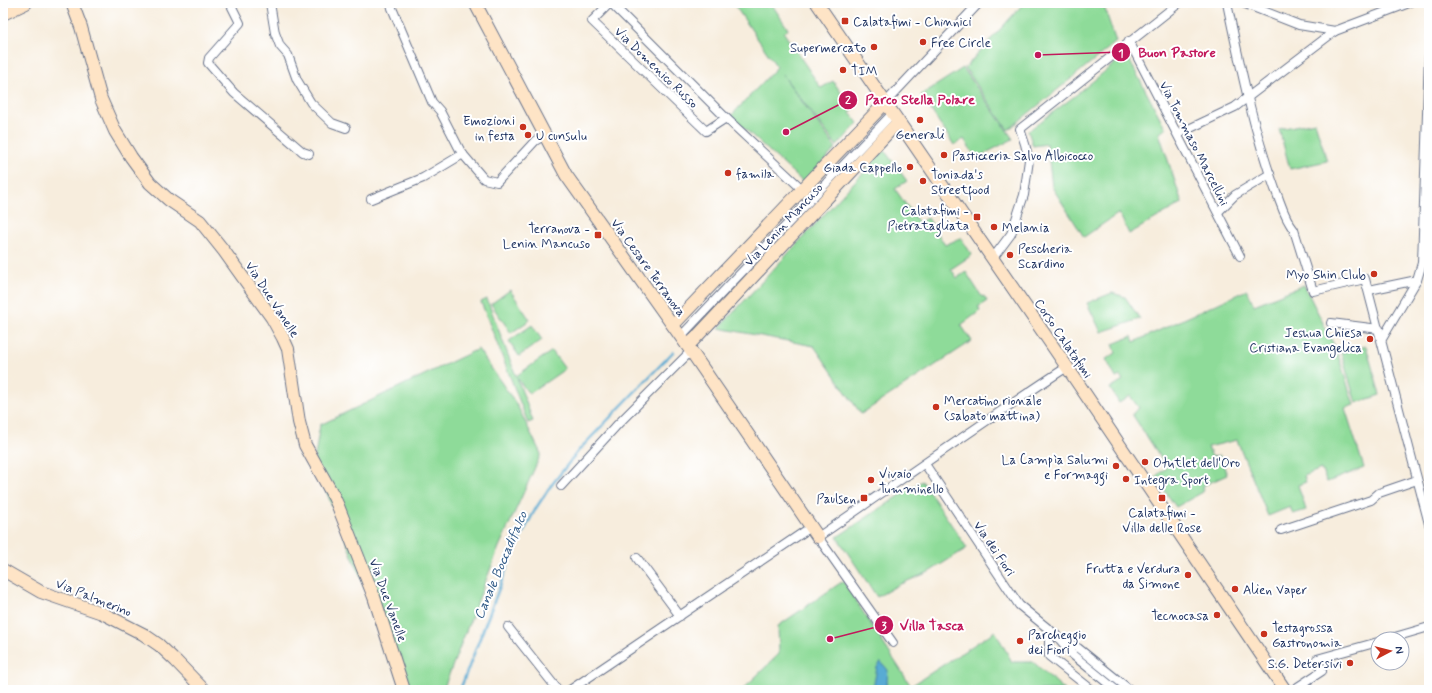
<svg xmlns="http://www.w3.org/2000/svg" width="1432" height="693" viewBox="0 0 1432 693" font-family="Mynerve,sans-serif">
	<rect width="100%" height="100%" fill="#fff"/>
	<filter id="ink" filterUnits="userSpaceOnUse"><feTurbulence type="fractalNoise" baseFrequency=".025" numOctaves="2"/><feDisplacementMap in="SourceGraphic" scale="8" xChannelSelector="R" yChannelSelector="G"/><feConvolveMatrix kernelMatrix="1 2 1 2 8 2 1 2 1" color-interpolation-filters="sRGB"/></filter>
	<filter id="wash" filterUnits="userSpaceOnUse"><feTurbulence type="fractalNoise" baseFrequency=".012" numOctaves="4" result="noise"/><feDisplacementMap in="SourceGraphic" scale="16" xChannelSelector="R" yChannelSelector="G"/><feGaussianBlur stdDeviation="0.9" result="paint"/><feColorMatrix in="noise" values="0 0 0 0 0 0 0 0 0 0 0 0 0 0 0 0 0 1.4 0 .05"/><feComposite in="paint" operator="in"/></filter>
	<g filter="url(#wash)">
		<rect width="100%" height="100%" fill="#f7eddd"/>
		<g fill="#8edb99" stroke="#54857c">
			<polygon points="733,3 771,3 788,29 784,33 821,88 833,81 853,110 850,113 858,123 837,146 782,74 836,148 804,183 731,116 777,67"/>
			<polygon points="1024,3 1103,3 1116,42 1008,130 965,68"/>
			<polygon points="1126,54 1166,129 1159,133 1182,203 1129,234 1119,213 1084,237 1052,187 1047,144 1033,146 1028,131 1076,95"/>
			<polygon points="963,68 1013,139 976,158 964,139 954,145 921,95"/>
			<polygon points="1315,122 1327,161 1290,169 1279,129"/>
			<polygon points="884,150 907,181 895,189 919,223 928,218 945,245 961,238 972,255 951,269 957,278 966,272 982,297 984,296 987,301 978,307 980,311 961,325 972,341 861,414 814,346 719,328"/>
			<polygon points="1304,285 1336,349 1354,405 1345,408 1364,468 1327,482 1321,469 1304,476 1306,482 1298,485 1306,510 1293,514 1290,507 1268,516 1237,440 1208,447 1212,457 1220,456 1227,475 1202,486 1203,492 1176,507 1155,477 1167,467 1132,414 1139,408 1130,396 1119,403 1110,388 1123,380 1120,376 1116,378 1106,359 1116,353 1113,344 1132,336 1134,342 1247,290 1254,305"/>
			<polygon points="510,290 530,320 511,333 491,304"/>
			<polygon points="1112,293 1125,297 1140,319 1101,332 1087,303"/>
			<polygon points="487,299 516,376 552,351 565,369 529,394 517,378 533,421 528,423 481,302"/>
			<polygon points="532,325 542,340 519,356 509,341"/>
			<polygon points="1366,346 1380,395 1356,403 1341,353"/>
			<polygon points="478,349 517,405 541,454 499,547 443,690 402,690 397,668 314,461 320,425"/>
			<polygon points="922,481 967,548 929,572 898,585 877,597 837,537"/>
			<polygon points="843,581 911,686 995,631 1012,662 1033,662 1065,690 742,690 779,654 778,626"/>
		</g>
		<polygon fill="#58abd3" stroke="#3a6d98" points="881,662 888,670 887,683 884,690 871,690 873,689 877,667"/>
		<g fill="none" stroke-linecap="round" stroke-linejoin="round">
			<polyline stroke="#58abd3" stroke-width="2.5" points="460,690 513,552 536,508 550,487 579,450 673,352"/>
		</g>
	</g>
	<g filter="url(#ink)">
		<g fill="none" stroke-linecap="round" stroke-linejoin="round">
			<g stroke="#68728a" stroke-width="10">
				<g id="street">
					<polyline points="230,3 240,23 209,58 208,63 234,93 303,152 309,154"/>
					<polyline points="270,3 275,33 280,46 288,55 297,80 311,103 332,123 346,128"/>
					<polyline points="391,3 392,8 432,102 440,111 461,152 484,179 497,182 535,141 545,135"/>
					<polyline points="610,3 592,21 706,131 726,118"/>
					<polyline points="611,3 726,118 803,190"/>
					<path d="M1227 3C1240 65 1253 129 1275 189 1281 203 1284 218 1294 230L1313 291 1365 279 1429 524"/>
					<polyline points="1243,3 1299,25 1335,31 1409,3"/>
					<polyline points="1129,41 1240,256"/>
					<polyline points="885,103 979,3"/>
					<polyline points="1178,134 1235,107 1335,31"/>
					<polyline points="371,199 423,178 463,154"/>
					<polyline points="1218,212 1235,195 1270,174"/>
					<polyline points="993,258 1011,234 1024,195 1029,160 1025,144 1020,129 1179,3"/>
					<polyline points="1369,290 1417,280"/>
					<polyline points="1331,323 1379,329"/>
					<polyline points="681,336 892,114"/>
					<polyline points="1382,339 1417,280 1422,263 1429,54"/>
					<polyline points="925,464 1019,605 1056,635 1073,655 1116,690"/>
					<polyline points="561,486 618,424 691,351"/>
					<polyline points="1281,530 1371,500 1379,493 1417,480"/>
					<polyline points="637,558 680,616"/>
					<polyline points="508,627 558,690"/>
					<polyline points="1049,629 1049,656 1092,690"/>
					<polyline points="1062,639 1078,648 1130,690"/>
					<polyline points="1388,639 1429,627"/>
					<path d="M893 643 818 537C901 480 983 422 1067 367"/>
					<polyline points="570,690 811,527"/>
					<polyline points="1293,690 1322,671 1317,659 1378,642"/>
				</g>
			</g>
			<g stroke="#68728a" stroke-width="14">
				<g id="secondary">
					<polyline points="72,3 81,27 101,99 115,131 131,157 150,183 169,200 200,221 224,251 272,318 283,338 288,349 299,422 305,445 334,497 338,506 374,597 404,690"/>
					<polyline points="475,3 566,175 691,351 818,537"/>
					<polyline points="817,3 1067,367 1285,690"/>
					<polyline points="3,14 26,3"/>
					<polyline points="673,325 885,103"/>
					<polyline points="688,346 898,122"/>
					<polyline points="3,570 41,592 102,613 143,634 159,645 176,661 204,690"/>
				</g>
			</g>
			<use href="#street" stroke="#fff" stroke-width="8"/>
			<use href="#secondary" stroke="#fee4c6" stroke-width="12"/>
		</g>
	</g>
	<g fill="#c8321e" stroke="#fff" stroke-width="1.5">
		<rect x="841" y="17" width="8" height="8" rx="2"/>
		<circle cx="923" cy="42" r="4"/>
		<circle cx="874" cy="47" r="4"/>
		<circle cx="843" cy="70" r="4"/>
		<circle cx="920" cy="120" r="4"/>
		<circle cx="523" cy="127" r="4"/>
		<circle cx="528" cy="135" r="4"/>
		<circle cx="944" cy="155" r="4"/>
		<circle cx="910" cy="167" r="4"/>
		<circle cx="728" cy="173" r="4"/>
		<circle cx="923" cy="181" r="4"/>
		<rect x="973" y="213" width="8" height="8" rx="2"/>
		<circle cx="994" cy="227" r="4"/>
		<rect x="594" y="231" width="8" height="8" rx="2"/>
		<circle cx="1010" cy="255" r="4"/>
		<circle cx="1374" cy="274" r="4"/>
		<circle cx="1370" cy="339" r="4"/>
		<circle cx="936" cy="407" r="4"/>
		<circle cx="1145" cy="462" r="4"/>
		<circle cx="1116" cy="466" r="4"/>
		<circle cx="1126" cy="479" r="4"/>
		<circle cx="871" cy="480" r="4"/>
		<rect x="860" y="494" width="8" height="8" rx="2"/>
		<rect x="1158" y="494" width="8" height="8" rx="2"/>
		<circle cx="1188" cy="575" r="4"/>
		<circle cx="1235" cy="589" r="4"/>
		<circle cx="1217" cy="615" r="4"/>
		<circle cx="1264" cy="634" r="4"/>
		<circle cx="1020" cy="641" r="4"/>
		<circle cx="1350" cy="663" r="4"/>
	</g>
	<g text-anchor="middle" stroke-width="4" stroke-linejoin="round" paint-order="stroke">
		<g font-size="13" fill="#1b2f5e" stroke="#fff" text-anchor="start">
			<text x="853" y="26">Calatafimi - Chinnici</text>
			<text x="931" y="47">Free Circle</text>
			<text x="866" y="52" text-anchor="end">Supermercato</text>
			<text x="851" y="75">TIM</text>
			<text x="515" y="125" text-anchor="end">Emozioni<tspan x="515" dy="15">in festa</tspan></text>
			<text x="920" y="139" text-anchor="middle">Generali</text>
			<text x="536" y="140">U cunsulu</text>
			<text x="952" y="160">Pasticceria Salvo Albicocco</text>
			<text x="902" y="172" text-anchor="end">Giada Cappello</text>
			<text x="736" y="178">famila</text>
			<text x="931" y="179">Toniada's<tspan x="931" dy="15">Streetfood</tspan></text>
			<text x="969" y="215" text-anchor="end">Calatafimi -<tspan x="969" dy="15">Pietratagliata</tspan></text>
			<text x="1002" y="232">Melania</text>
			<text x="590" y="233" text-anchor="end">Terranova -<tspan x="590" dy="15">Lenin Mancuso</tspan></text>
			<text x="1018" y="253">Pescheria<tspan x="1018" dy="15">Scardino</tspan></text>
			<text x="1366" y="279" text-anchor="end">Myo Shin Club</text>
			<text x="1362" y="337" text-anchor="end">Jeshua Chiesa<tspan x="1362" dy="15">Cristiana Evangelica</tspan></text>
			<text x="944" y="405">Mercatino rionale<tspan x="944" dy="15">(sabato mattina)</tspan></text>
			<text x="1108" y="464" text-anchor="end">La Campìa Salumi<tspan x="1108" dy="15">e Formaggi</tspan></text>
			<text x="1153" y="467">Otutlet dell'Oro</text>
			<text x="879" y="478">Vivaio<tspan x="879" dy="15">Tumminello</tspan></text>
			<text x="1134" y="484">Integra Sport</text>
			<text x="856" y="503" text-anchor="end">Paulsen</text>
			<text x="1162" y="517" text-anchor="middle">Calatafimi -<tspan x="1162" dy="15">Villa delle Rose</tspan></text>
			<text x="1180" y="573" text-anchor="end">Frutta e Verdura<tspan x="1180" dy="15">da Simone</tspan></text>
			<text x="1243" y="594">Alien Vaper</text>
			<text x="1209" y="620" text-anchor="end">Tecnocasa</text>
			<text x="1272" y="632">Testagrossa<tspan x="1272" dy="15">Gastronomia</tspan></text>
			<text x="1028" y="639">Parcheggio<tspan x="1028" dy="15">dei Fiori</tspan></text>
			<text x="1342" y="668" text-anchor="end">S.G. Detersivi</text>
		</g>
		<g font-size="13" fill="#1b2f5e" stroke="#fff">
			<text transform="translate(657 67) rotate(44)" y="5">Via Domenico Russo</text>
			<text transform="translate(1195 143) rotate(63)" y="5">Via Tommaso Marcellini</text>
			<text transform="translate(783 224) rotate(-47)" y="5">Via Lenin Mancuso</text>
			<text transform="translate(649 267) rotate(54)" y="5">Via Cesare Terranova</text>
			<text transform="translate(273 299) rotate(57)" y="5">Via Due Vanelle</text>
			<text transform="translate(1064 338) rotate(56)" y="5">Corso Calatafimi</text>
			<text transform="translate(995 548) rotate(56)" y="5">Via dei Fiori</text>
			<text transform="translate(94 597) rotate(22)" y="5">Via Palmerino</text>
			<text transform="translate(389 600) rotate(70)" y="5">Via Due Vanelle</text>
		</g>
		<g font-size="14" font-style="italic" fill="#305a87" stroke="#fff">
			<text transform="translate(500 565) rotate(-67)" y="5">Canale Boccadifalco</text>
		</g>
	</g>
	<path fill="none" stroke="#c2185b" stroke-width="1.5" d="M1038 55L1121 52M786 132L848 100M830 639L884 625"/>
	<g fill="#c2185b" stroke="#fff" stroke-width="1.5">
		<circle cx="1038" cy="55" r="4"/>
		<circle cx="786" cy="132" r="4"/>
		<circle cx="830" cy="639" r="4"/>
		<circle cx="1121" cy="52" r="10"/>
		<circle cx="848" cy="100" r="10"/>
		<circle cx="884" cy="625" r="10"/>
	</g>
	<g font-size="12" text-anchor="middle" font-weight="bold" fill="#fff">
		<text x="1121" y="57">1</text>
		<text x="848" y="104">2</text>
		<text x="884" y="630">3</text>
	</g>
	<g font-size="14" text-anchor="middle" font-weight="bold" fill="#c2185b" stroke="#fff" stroke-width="4" stroke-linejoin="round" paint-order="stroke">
		<text x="1177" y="57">Buon Pastore</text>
		<text x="920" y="104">Parco Stella Polare</text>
		<text x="932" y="630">Villa Tasca</text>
	</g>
	<rect width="1432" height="693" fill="none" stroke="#fff" stroke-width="16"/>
	<g transform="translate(1390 651) rotate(83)"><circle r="19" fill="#ffffff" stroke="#a4acbf"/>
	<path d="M0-3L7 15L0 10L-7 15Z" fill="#c8321e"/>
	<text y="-6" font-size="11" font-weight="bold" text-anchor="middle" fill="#1b2f5e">N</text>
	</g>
</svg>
